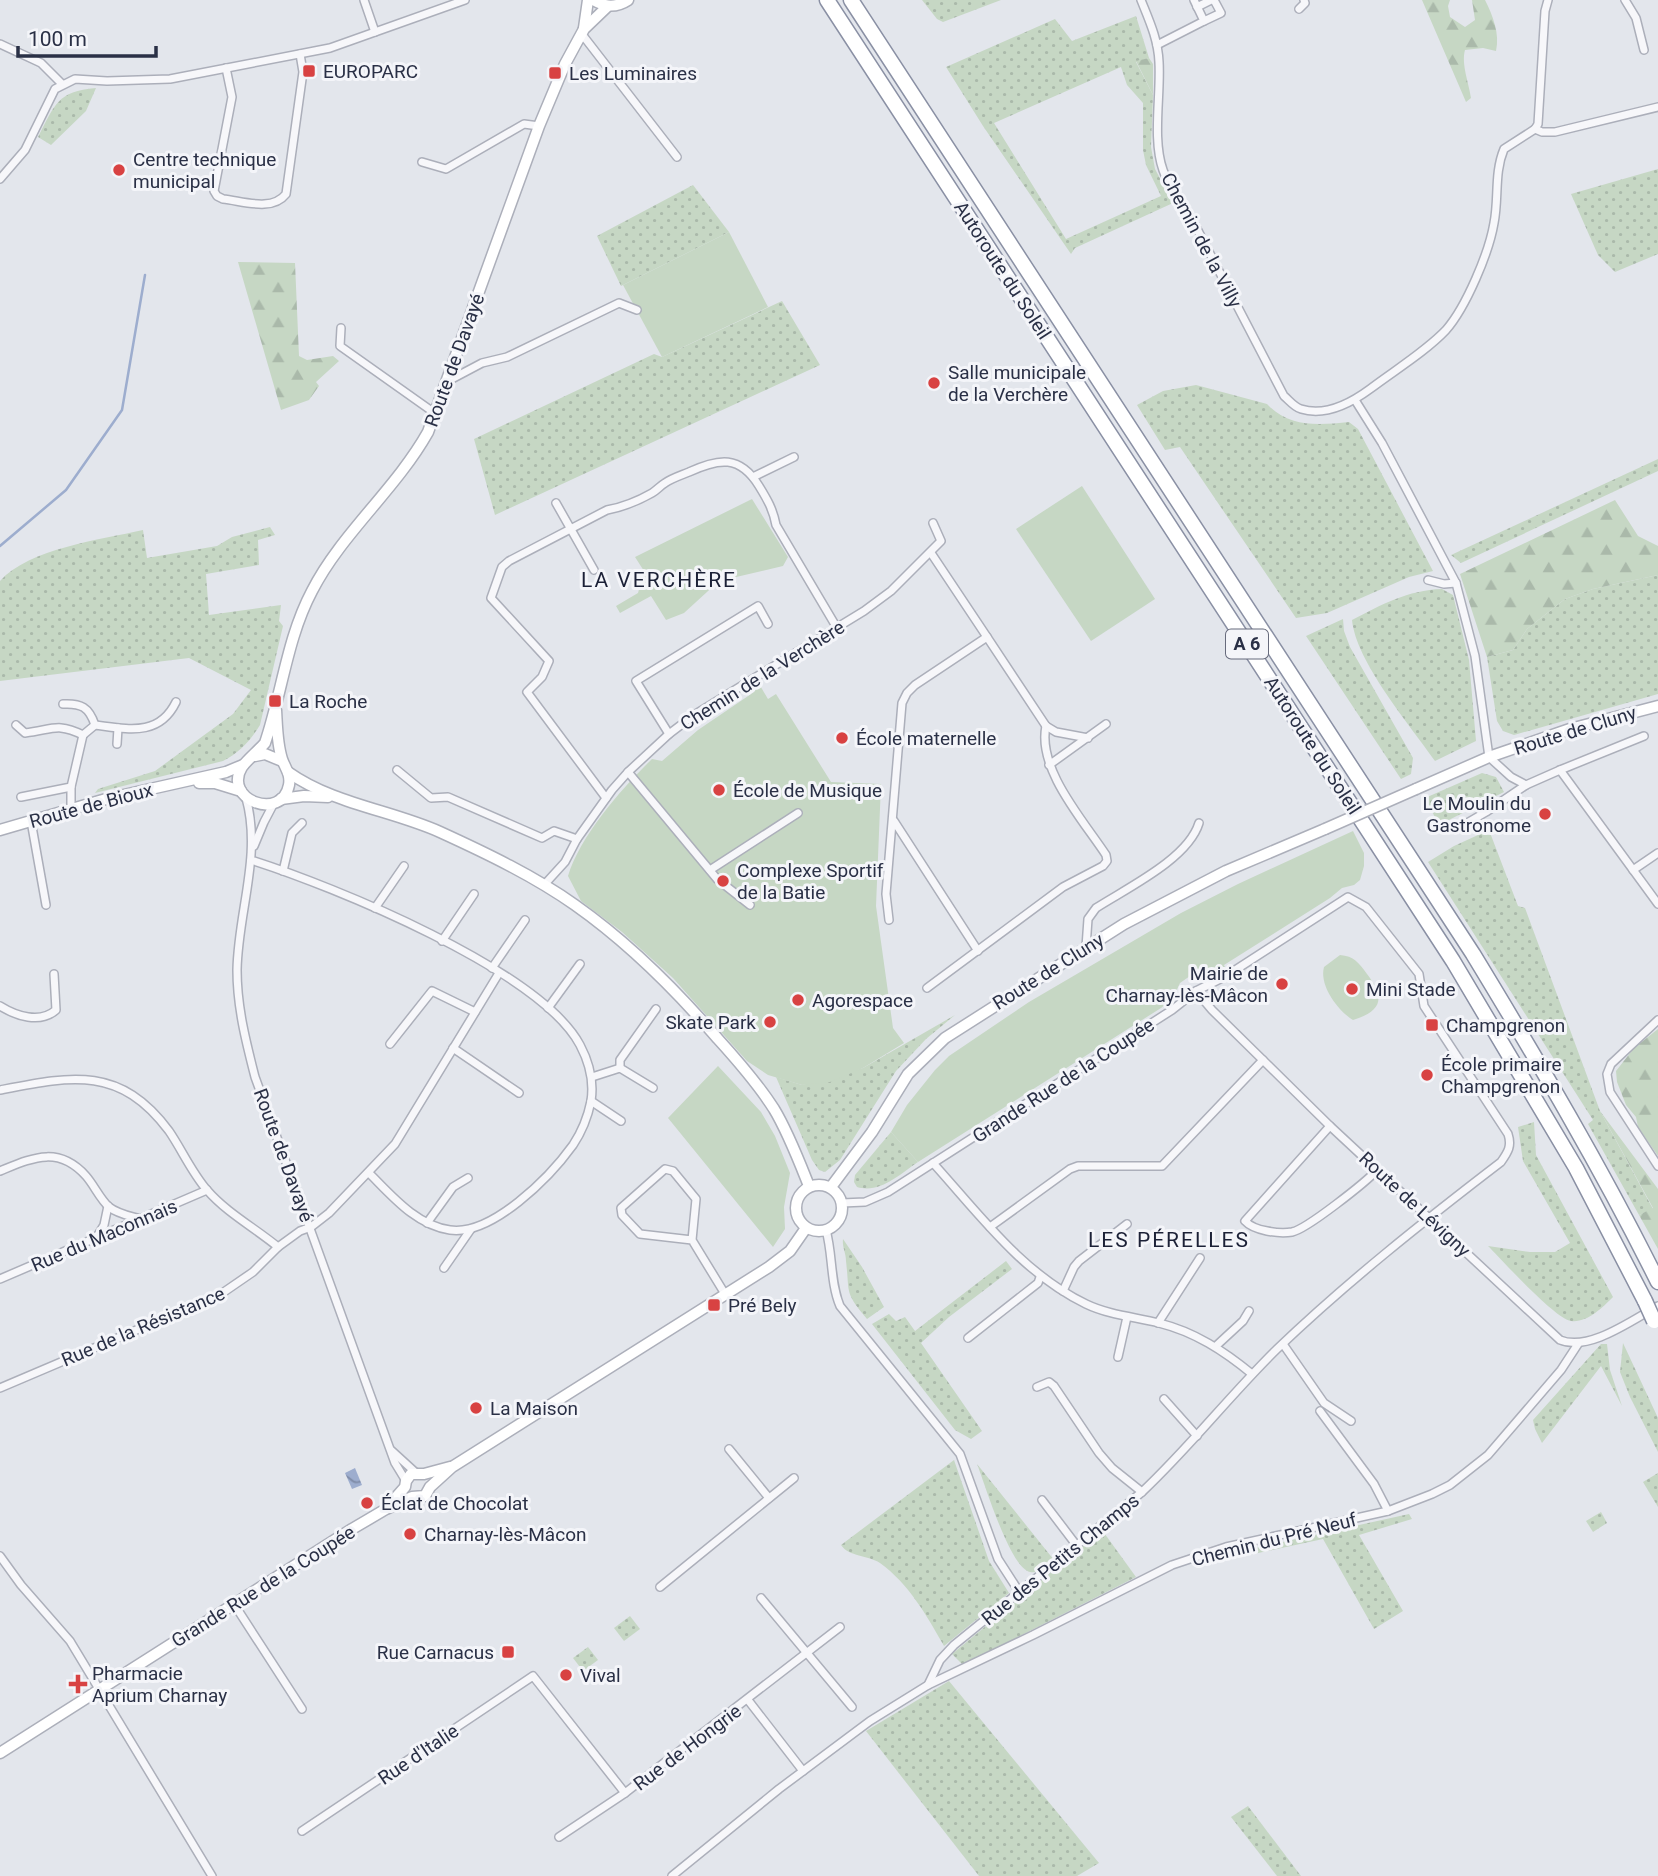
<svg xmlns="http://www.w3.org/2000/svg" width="1658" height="1876" viewBox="0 0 1658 1876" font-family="Roboto,sans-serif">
	<defs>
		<pattern id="grass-dots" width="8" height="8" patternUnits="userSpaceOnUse" patternTransform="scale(1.75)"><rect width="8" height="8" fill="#c6d7c4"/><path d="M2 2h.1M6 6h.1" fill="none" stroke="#aab9aa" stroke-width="1.8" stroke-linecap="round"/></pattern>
		<pattern id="forest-firs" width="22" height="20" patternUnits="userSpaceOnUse" patternTransform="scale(1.75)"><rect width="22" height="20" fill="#c6d7c4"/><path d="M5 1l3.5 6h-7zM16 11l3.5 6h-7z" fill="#aab9aa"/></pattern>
		<pattern id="water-waves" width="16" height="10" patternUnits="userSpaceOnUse" patternTransform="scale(1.75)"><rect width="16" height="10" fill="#9dadce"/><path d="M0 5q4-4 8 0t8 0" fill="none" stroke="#808da9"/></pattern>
	</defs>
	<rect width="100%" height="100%" fill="#e3e6ec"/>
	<g fill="url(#grass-dots)" fill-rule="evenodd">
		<polygon points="922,0 1001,0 943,22 937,19"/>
		<path d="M1136 16 1149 58 1136 62 1153 95 1151 147 1155 169 1173 203 1075 248 1071 254 983 126 946 67 1055 19 1072 41ZM1121 67 1127 85 1143 103V150L1146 165 1161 196 1066 239 994 123Z"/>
		<path d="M96 88 86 111 51 145 38 137C55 105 57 91 96 88Z"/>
		<polygon points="1658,169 1658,254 1615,272 1598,255 1571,194"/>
		<polygon points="693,185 729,232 621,286 597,236"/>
		<polygon points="782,301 820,365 495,515 474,439 654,354 662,357"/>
		<path d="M1196 385 1267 404C1289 428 1319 425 1349 422L1358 429 1433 571 1409 577 1327 613 1296 618 1180 447 1165 450 1137 405 1163 391Z"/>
		<polygon points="1658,459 1658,471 1461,563 1451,555"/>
		<path d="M270 527 275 535 258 540 259 565 206 574 209 615 281 605 279 621 283 626 260 725C251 740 239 753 223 761L95 793 98 789 155 771 233 714 251 690 189 658 0 681V581C30 548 100 540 143 530L147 558 217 546 232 537Z"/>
		<polygon points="1658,575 1658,694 1514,735 1503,731 1497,721 1487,657 1513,650 1527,629 1565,599 1593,589"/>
		<path d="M1442 589 1453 595 1469 660 1476 741 1435 761C1410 725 1356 662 1352 620 1381 605 1408 590 1442 589Z"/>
		<polygon points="1343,619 1344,631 1350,647 1413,758 1411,774 1401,779 1306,636"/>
		<polygon points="1482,773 1496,777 1504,792 1439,825 1425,798"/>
		<polygon points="1489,830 1518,906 1525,908 1600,1111 1653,1209 1639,1215 1588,1124 1593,1120 1428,862 1454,846"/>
		<polygon points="955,1015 926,1039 896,1071 840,1160 825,1172 819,1170 812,1160 776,1077 802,1085 863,1068"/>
		<path d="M1534 1122 1536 1155 1613 1297C1602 1308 1587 1323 1571 1321 1554 1318 1503 1261 1488 1246L1530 1252H1555L1570 1243 1523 1161 1518 1127Z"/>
		<path d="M891 1132 918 1162C900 1174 880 1194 857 1187L854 1182 855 1175Z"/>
		<path d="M843 1239 862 1267 884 1307 867 1319C844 1291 850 1295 846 1261 846 1253 842 1247 843 1239Z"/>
		<polygon points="1006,1261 1012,1269 949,1317 921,1343 982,1431 971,1439 955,1430 872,1324 889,1314 896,1321 905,1317 915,1331"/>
		<polygon points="1623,1343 1658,1418 1658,1452 1630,1397 1620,1372"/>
		<polygon points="1601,1344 1607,1344 1610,1370 1622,1406 1601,1366 1542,1443 1535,1429 1533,1420"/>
		<path d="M954 1460 989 1561 1009 1593 944 1646C927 1616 909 1584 880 1563 868 1555 849 1557 841 1545Z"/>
		<path d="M977 1464 1054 1560C1047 1565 1039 1574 1030 1572 1010 1568 985 1484 977 1464Z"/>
		<polygon points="1658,1473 1658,1507 1643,1482"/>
		<polygon points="1601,1512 1607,1523 1593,1532 1586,1521"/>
		<polygon points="1409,1514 1412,1519 1359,1535 1403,1611 1374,1629 1323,1539 1226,1560 1223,1555"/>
		<polygon points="1102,1530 1136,1577 963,1665 952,1654"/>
		<polygon points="630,1616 640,1629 624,1641 614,1628"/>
		<polygon points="588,1647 598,1660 583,1671 573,1658"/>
		<polygon points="949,1681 1099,1863 1077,1876 979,1876 866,1731"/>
		<polygon points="1248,1806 1301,1876 1277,1876 1231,1817"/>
	</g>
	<g fill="url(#forest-firs)">
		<path d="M1422 0H1450L1448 6 1450 17 1465 27 1475 20 1472 0H1485C1493 16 1500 34 1496 51L1483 48 1465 50C1461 64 1469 83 1471 98L1466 102Z"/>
		<polygon points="1149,58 1153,64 1153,95 1136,61"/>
		<polygon points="238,262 295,263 299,356 307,360 333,356 339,361 316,382 319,386 309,400 281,410"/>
		<polygon points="1615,500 1638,536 1658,546 1658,575 1593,589 1565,599 1527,629 1513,650 1487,657 1460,574"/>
		<polygon points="1658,1029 1658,1156 1638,1127 1636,1117 1626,1105 1617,1082 1616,1071 1634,1048"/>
		<polygon points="1600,1111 1658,1189 1658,1249 1639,1215 1653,1208"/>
	</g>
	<g fill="#c6d7c4">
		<polygon points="729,232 768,307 662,357 623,285"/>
		<polygon points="1082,486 1155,599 1091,641 1016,529"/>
		<polygon points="752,499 788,557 783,566 719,581 684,613 666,620 651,596 620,613 616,606 638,593 644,571 635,557"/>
		<path d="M759 684 768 699 776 694 831 782 881 784 876 906 893 1028 904 1043 863 1068 830 1082 802 1085 768 1075 747 1061 673 978 622 932 581 901 568 876C580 836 622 788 652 759L662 761 698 730 754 692Z"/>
		<polygon points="1353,831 1364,853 1364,866 1360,880 1354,885 1342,888 1330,898 1224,965 1226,969 1209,975 1190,976 1180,983 1173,998 1161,1008 918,1162 891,1132 907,1105 935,1070 949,1056 1029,1002 1181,913 1238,884"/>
		<path d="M1340 955C1354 956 1359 963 1367 974 1385 997 1383 1011 1353 1020 1337 1010 1319 985 1324 967Z"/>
		<polygon points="718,1066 761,1112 775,1136 790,1173 784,1207 785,1229 773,1247 668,1118"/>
	</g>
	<polygon fill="url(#water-waves)" points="355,1468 362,1485 352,1489 345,1473"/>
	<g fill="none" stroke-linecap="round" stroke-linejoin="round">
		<polyline stroke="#9dadce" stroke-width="2.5" points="0,546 66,490 122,410 145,275"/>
		<g stroke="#acafba" stroke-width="10">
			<g id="street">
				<polyline points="364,0 375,32"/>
				<path d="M1141 0C1149 20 1158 39 1159 62 1161 95 1152 139 1163 170 1170 189 1181 205 1193 221L1284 396C1289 400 1294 407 1301 409 1326 417 1351 403 1370 389 1395 370 1425 352 1446 330 1466 307 1489 253 1494 223 1499 198 1494 173 1504 149L1535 129 1538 124 1545 11 1548 0"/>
				<polyline points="1625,0 1636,18 1644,50"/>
				<polyline points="1197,7 1211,0"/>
				<polyline points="1299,9 1305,3 1304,0"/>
				<polyline points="1204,21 1221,13 1214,0"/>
				<polyline points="581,33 677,157"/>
				<polyline points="0,44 41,63 62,84"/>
				<polyline points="1157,45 1204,21 1194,0"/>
				<path d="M226 68 232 97 214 191 217 196 223 199C243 201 272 212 286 194L303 72 300 54"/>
				<polyline points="1535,129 1542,132 1555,132 1658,107"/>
				<polyline points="422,162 446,169 524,124 539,126"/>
				<polyline points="0,179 25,150 55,89 75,79 107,81 170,79 330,48 465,0"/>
				<polyline points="341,328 340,346 436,414"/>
				<polyline points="448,381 482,363 507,357 619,303 637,310"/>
				<polyline points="1355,400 1382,443 1456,583 1475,656 1489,757 1511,777 1526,785 1560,770 1658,904"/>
				<polyline points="753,477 794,457"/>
				<polyline points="556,503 594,570"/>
				<polyline points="1428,580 1444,584 1456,583"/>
				<polyline points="987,637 1046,726 1056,732 1088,738"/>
				<path d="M63 704C81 703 89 707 95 725"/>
				<path d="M16 725 25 733C52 730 57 722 83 735L95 725C128 729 159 737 176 702"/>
				<polyline points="669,734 636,681 758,606 768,624"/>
				<polyline points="117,744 118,728"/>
				<polyline points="1049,765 1106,724"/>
				<polyline points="397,770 431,798 448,797 542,838 554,831 577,839"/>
				<polyline points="1560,770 1644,736"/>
				<polyline points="628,772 717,879 750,905"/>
				<polyline points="21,797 71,787 83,735"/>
				<path d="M246 798C262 855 238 912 237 970 237 1007 246 1042 255 1077L395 1463 406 1481"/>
				<path d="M606 798 527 692 542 677 549 661 491 598 502 567 509 561 607 510C623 507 638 501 652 493 657 490 660 486 665 483 672 478 682 475 689 472 719 458 740 455 759 486 767 499 773 509 776 525L837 628"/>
				<polyline points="71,809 71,787"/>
				<polyline points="31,821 46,905"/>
				<polyline points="894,821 978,951"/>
				<polyline points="1455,830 1486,812 1526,785"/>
				<polyline points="254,846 264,822 274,803"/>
				<path d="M251 860C333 886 540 970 580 1045 589 1062 594 1082 591 1101 588 1116 581 1133 573 1145 550 1177 492 1236 450 1230 416 1225 392 1196 369 1173"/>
				<polyline points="710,870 798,813"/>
				<polyline points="1633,870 1658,853"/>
				<polyline points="283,871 292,833 302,823"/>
				<polyline points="544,885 565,862 577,839 612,790 628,772 669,734 694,715 864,611 891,591 941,541 933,523"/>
				<polyline points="375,908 404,866"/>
				<polyline points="889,920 886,894 902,703 907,693 915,685 987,637 931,553"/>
				<polyline points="442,941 474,894"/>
				<path d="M1086 947 1088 919 1096 908C1127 888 1188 859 1199 823"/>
				<polyline points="492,968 525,920"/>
				<path d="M927 988 1063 887 1103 866 1107 861 1106 855C1083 820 1037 769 1046 726"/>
				<path d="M1196 991 1212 1010 1330 1126 1560 1340C1589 1352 1632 1320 1658 1306"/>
				<path d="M0 1006C16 1016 40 1024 56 1010L54 974"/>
				<polyline points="548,1008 580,964"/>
				<polyline points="1658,1020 1611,1064 1607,1074 1610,1092 1658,1166"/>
				<polyline points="390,1044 432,991 475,1012"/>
				<polyline points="453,1048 519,1093"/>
				<polyline points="620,1068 620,1060 656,1009"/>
				<polyline points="592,1077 620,1068 653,1088"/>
				<path d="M0 1090C71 1076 120 1065 169 1131 182 1150 192 1173 207 1190 227 1213 255 1228 278 1247"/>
				<polyline points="591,1101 621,1121"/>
				<path d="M1330 1126 1245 1221C1254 1231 1279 1234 1292 1232 1307 1229 1366 1182 1377 1170"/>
				<path d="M933 1163C980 1215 1022 1273 1086 1304 1109 1315 1135 1317 1159 1323 1195 1332 1224 1351 1252 1374"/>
				<path d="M0 1171C32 1158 58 1145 86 1176 94 1185 100 1199 109 1207 118 1214 130 1216 140 1219"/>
				<polyline points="427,1223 453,1187 468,1178"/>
				<polyline points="990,1227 1070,1169 1078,1166 1162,1166 1263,1060"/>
				<path d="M826 1230C833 1255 830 1282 840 1306L960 1454 998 1559 1020 1593"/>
				<polyline points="96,1238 104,1225 108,1206"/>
				<polyline points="692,1240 640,1234 622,1215 621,1208 665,1169 673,1171 696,1199 692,1240 725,1294"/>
				<polyline points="444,1268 471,1229"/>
				<polyline points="0,1279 207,1190"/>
				<polyline points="1063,1291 1074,1267 1079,1261 1127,1224"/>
				<polyline points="1158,1323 1200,1258"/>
				<polyline points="968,1338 1038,1283 1040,1277"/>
				<polyline points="1283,1344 1324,1403 1351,1421"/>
				<polyline points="1216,1346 1243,1321 1249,1311"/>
				<polyline points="1118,1357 1127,1317"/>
				<polyline points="1037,1387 1049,1382 1054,1386 1099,1453 1112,1468 1142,1492"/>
				<polyline points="0,1388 221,1294 253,1272 278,1247 300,1231 311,1227 329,1213 395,1144 499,973"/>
				<polyline points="1164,1399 1197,1436"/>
				<polyline points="1320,1411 1374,1484 1388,1511"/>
				<polyline points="729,1449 769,1498"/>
				<polyline points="392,1451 415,1472"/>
				<polyline points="1042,1500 1077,1546"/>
				<polyline points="0,1556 21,1585 70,1641 212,1876"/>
				<polyline points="660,1587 794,1478"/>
				<polyline points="761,1598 852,1707"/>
				<polyline points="234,1604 302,1709"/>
				<polyline points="928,1685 1033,1635 1172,1565 1226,1547 1388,1511 1432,1494 1450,1485 1488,1455 1561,1370 1578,1344"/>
				<polyline points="748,1700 803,1771"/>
				<polyline points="302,1831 533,1676 625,1793"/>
				<polyline points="559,1837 625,1793 840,1627"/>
				<path d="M672 1876 779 1789 870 1721 928 1685 940 1660 954 1645 1142 1492C1190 1447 1230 1395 1277 1349 1347 1282 1424 1221 1501 1162 1508 1152 1512 1146 1508 1134L1424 1006 1419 974 1366 907 1348 897 1226 976 1196 991 1172 1010 888 1192 865 1202 842 1203"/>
			</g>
		</g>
		<g stroke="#acafba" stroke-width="13">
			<g id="secondary">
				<path d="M593 0C605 7 616 8 628 0"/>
				<polyline points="584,28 588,0"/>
				<path d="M276 710C277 726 277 744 282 759 285 768 291 774 289 785 282 822 222 800 242 767 247 760 258 751 265 743 282 693 287 638 312 591 341 534 396 489 428 432L539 126 565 64 584 29 608 6"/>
				<polyline points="255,756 265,754 282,761"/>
				<path d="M288 772C333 804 391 810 440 832 486 853 534 876 575 905 629 943 675 989 718 1039 738 1061 758 1084 774 1109 788 1132 799 1161 809 1186"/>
				<polyline points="199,783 215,783 241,791"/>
				<polyline points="1416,789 1489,757 1570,729 1658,706"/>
				<polyline points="281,799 304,796 328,797"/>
				<polyline points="0,830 106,799 226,772 243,765"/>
				<circle cx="819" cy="1208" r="23"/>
				<polyline points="831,1187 872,1132 908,1074 945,1038 1124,924 1226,871 1325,829"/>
				<polyline points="390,1504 405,1487 406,1481 411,1474 424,1474 450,1467"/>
				<polyline points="0,1753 352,1529 386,1509 412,1497 425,1496 430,1487 452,1467 769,1267 790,1251 806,1228"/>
			</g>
		</g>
		<g stroke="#8a90a4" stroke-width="17">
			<g id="highway">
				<polyline points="827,0 1453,961 1576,1168 1645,1301"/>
				<path d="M851 0 1473 954C1538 1061 1602 1169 1658 1282"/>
			</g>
		</g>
		<use href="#street" stroke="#f7f7fa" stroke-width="7"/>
		<use href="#secondary" stroke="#fff" stroke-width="10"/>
		<use href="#highway" stroke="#fff" stroke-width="14"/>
		<g stroke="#acafba" stroke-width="13" stroke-linecap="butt">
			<polyline id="secondary-bridge" points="1325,829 1416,789"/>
		</g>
		<g stroke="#8a90a4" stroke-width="17" stroke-linecap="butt">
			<polyline id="highway-bridge" points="1645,1301 1654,1321"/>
		</g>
		<use href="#secondary-bridge" stroke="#fff" stroke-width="10"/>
		<use href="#highway-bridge" stroke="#fff" stroke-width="14"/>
	</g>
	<g fill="#d84242" stroke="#f4f5f9" stroke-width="2.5">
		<rect x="302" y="64" width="14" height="14" rx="3.5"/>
		<rect x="548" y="66" width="14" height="14" rx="3.5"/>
		<circle cx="119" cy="170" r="7"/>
		<circle cx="934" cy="383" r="7"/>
		<rect x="268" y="694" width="14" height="14" rx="3.5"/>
		<circle cx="842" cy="738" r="7"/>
		<circle cx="719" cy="790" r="7"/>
		<circle cx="1545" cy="814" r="7"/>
		<circle cx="723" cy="881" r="7"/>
		<circle cx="1282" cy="984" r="7"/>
		<circle cx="1352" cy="989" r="7"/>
		<circle cx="798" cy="1000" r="7"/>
		<circle cx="770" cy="1022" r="7"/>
		<rect x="1425" y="1018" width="14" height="14" rx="3.5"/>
		<circle cx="1427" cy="1075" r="7"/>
		<rect x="707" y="1298" width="14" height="14" rx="3.5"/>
		<circle cx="476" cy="1408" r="7"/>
		<circle cx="367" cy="1503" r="7"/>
		<circle cx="410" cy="1534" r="7"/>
		<rect x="501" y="1645" width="14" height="14" rx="3.5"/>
		<circle cx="566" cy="1675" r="7"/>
		<path d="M74.5 1673.5h7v7h7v7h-7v7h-7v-7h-7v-7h7z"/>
	</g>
	<g text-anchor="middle" stroke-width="6" stroke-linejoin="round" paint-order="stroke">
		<rect fill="#f4f5f9" stroke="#676b7c" stroke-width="2" x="1226" y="629.5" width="42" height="29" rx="5"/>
		<g font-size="18" font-weight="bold" fill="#2a3046">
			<text x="1247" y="650">A 6</text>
		</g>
		<g font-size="19" fill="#2a3046" stroke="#f4f5f9" text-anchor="start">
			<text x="323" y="78">EUROPARC</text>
			<text x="569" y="80">Les Luminaires</text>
			<text x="133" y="166">Centre technique<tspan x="133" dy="22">municipal</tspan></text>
			<text x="948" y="379">Salle municipale<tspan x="948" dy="22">de la Verchère</tspan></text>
			<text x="289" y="708">La Roche</text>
			<text x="856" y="745">École maternelle</text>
			<text x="733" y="797">École de Musique</text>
			<text x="1531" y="810" text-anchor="end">Le Moulin du<tspan x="1531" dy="22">Gastronome</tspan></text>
			<text x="737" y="877">Complexe Sportif<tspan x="737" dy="22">de la Batie</tspan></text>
			<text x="1268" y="980" text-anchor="end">Mairie de<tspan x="1268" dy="22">Charnay-lès-Mâcon</tspan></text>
			<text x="1366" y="996">Mini Stade</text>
			<text x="812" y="1007">Agorespace</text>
			<text x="756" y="1029" text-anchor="end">Skate Park</text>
			<text x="1446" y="1032">Champgrenon</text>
			<text x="1441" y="1071">École primaire<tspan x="1441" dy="22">Champgrenon</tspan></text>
			<text x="728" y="1312">Pré Bely</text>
			<text x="490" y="1415">La Maison</text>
			<text x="381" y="1510">Éclat de Chocolat</text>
			<text x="424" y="1541">Charnay-lès-Mâcon</text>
			<text x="494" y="1659" text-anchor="end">Rue Carnacus</text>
			<text x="92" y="1680">Pharmacie<tspan x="92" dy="22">Aprium Charnay</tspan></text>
			<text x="580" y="1682">Vival</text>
		</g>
		<g font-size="19" fill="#2a3046" stroke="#f4f5f9">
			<text transform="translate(1202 240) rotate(62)" y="7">Chemin de la Villy</text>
			<text transform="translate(1003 270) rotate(57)" y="7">Autoroute du Soleil</text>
			<text transform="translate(454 360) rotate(-70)" y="7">Route de Davayé</text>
			<text transform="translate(762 675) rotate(-32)" y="7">Chemin de la Verchère</text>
			<text transform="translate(1575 730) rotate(-17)" y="7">Route de Cluny</text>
			<text transform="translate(1313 745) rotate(57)" y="7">Autoroute du Soleil</text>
			<text transform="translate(91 805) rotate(-15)" y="7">Route de Bioux</text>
			<text transform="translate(1048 971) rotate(-32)" y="7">Route de Cluny</text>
			<text transform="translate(1063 1080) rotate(-33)" y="7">Grande Rue de la Coupée</text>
			<text transform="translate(284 1155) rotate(70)" y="7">Route de Davayé</text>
			<text transform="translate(1415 1204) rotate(43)" y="7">Route de Lévigny</text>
			<text transform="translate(104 1235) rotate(-23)" y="7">Rue du Maconnais</text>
			<text transform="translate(143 1326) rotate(-23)" y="7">Rue de la Résistance</text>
			<text transform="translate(1274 1539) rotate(-14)" y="7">Chemin du Pré Neuf</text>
			<text transform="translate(1060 1559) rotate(-39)" y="7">Rue des Petits Champs</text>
			<text transform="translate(263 1586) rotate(-32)" y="7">Grande Rue de la Coupée</text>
			<text transform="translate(687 1747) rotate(-37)" y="7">Rue de Hongrie</text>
			<text transform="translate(418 1754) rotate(-34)" y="7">Rue d'Italie</text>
		</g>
		<g font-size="21" letter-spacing="2" fill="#1c2137" stroke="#f4f5f9">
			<text x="659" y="587">LA VERCHÈRE</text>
			<text x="1169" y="1247">LES PÉRELLES</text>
		</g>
	</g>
	<path d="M18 46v10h138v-10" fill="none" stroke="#2a3046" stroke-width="3.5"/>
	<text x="28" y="46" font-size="21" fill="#2a3046" stroke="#f4f5f9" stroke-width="5" paint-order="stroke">100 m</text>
</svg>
